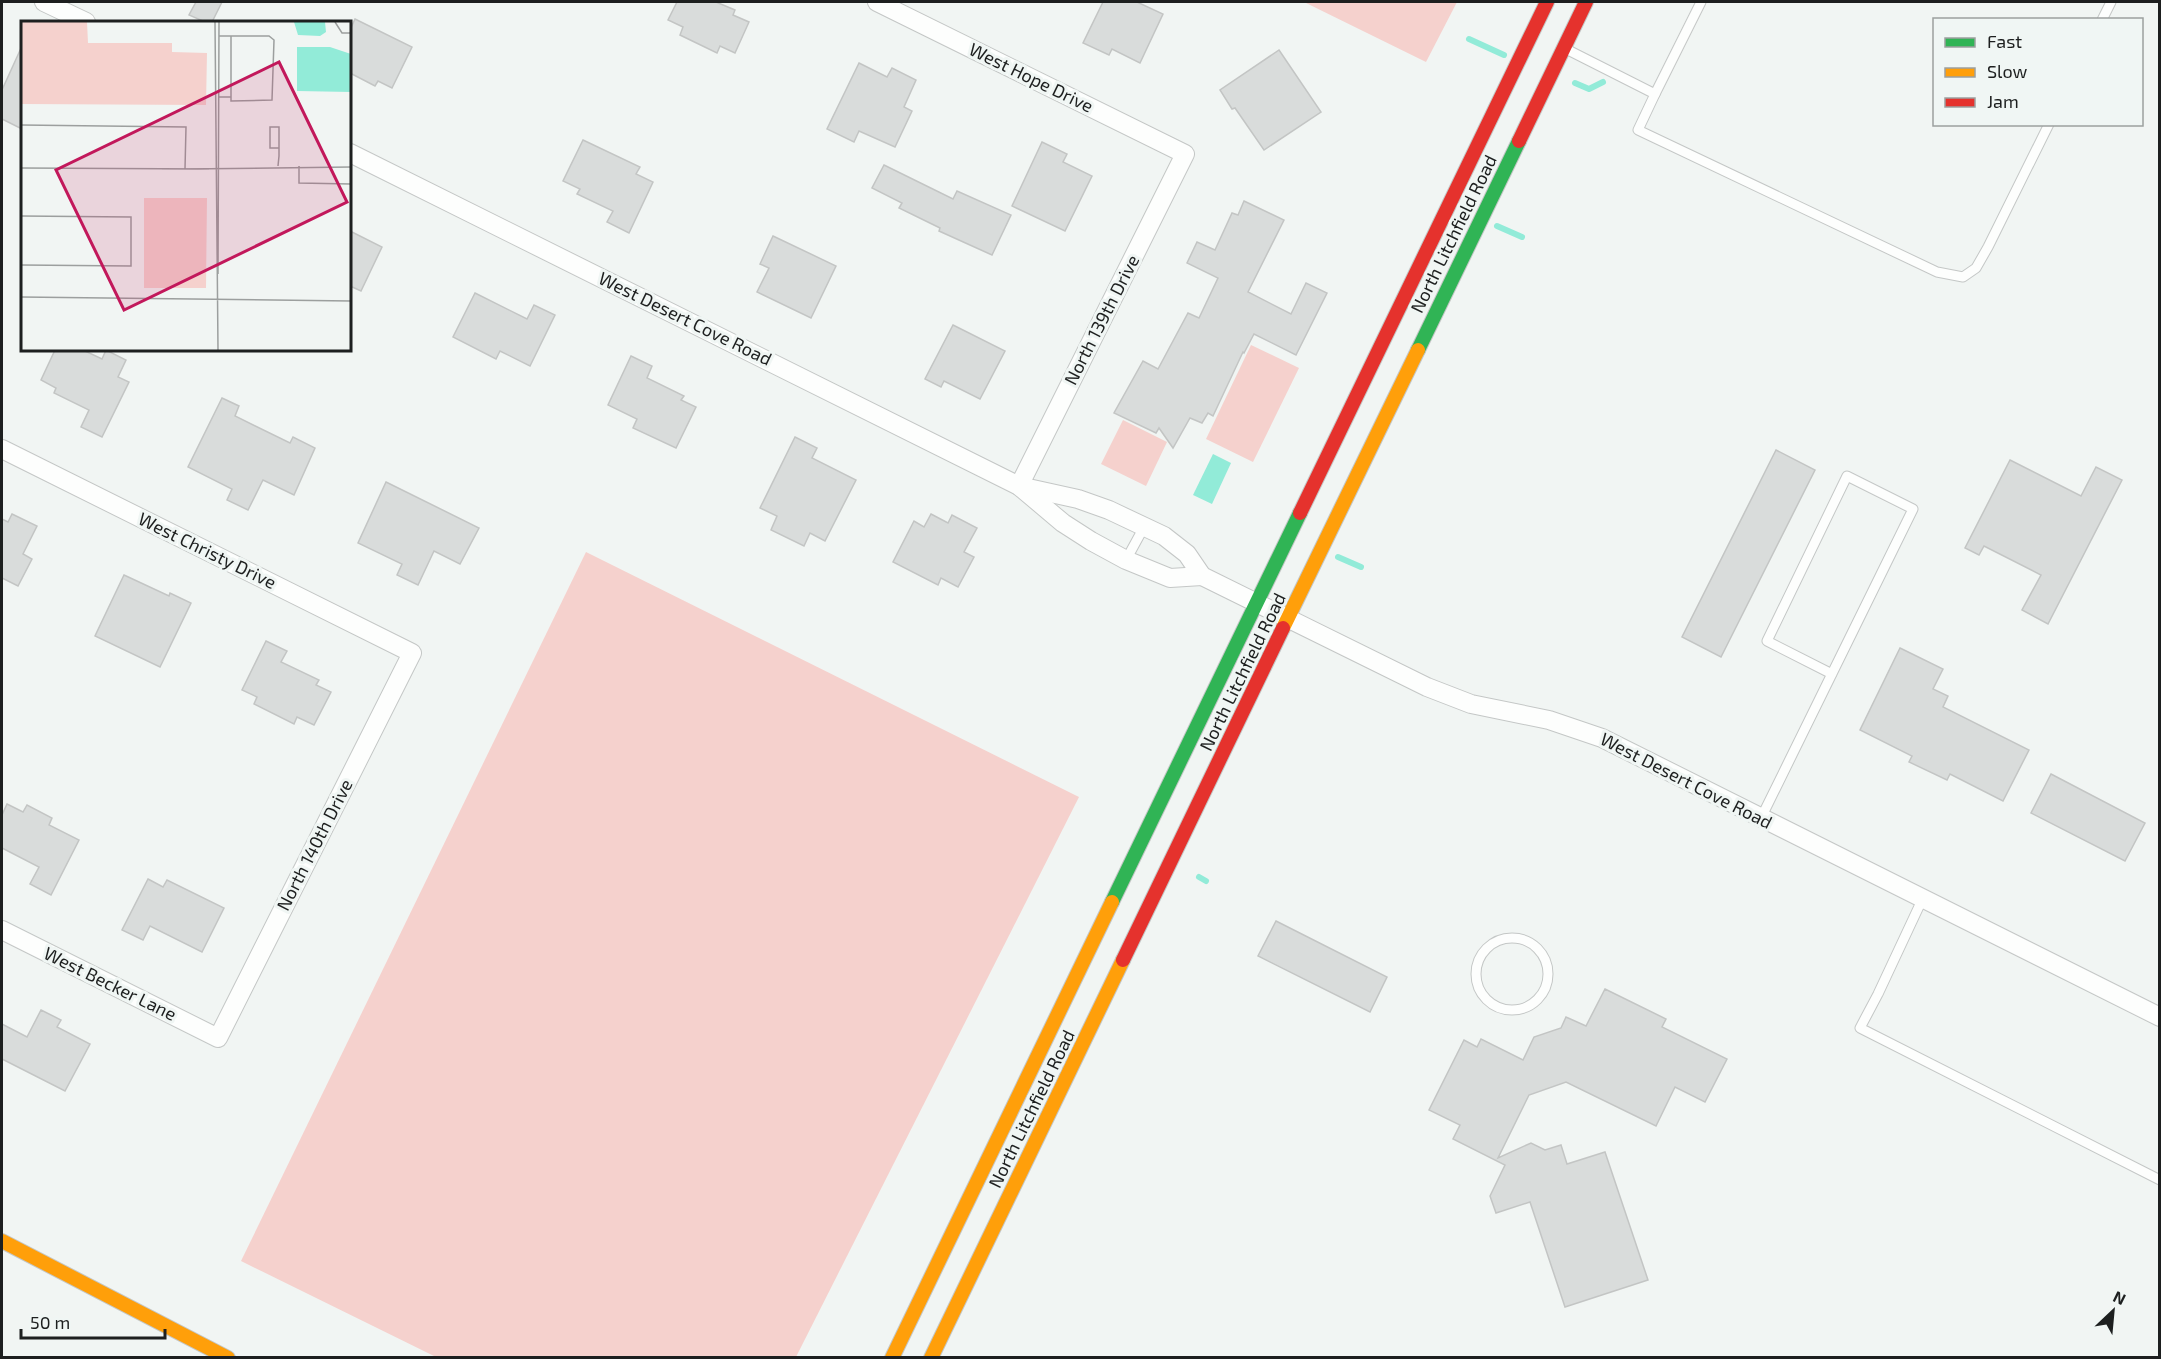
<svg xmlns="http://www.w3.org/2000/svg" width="2161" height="1359" viewBox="0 0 2161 1359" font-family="'Exo 2',sans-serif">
	<rect width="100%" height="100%" fill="#f1f5f3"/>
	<g fill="#f5d1cd">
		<polygon points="1304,2 1457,2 1426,62"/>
		<polygon points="1251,345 1299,368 1253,462 1206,439"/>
		<polygon points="1123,420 1167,442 1146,486 1101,464"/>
		<polygon points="586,552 1079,797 796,1357 436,1357 241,1261"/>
	</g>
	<polygon fill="#92ebd8" points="1213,454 1231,463 1212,504 1193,495"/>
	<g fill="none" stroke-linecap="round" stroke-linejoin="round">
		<g stroke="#92ebd8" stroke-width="6">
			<polyline points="1469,39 1504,55"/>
			<polyline points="1575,83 1589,89 1603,82"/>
			<polyline points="1497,226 1522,237"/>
			<polyline points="1338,557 1361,567"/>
			<polyline points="1199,877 1206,881"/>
		</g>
	</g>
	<g fill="#d9dcdb" stroke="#c3c5c4" stroke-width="1.5">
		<polygon points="196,2 222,2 212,22 205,22 189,15"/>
		<polygon points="677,2 716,2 735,10 733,15 749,22 735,53 720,46 717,53 680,35 683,27 668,20"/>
		<polygon points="1103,2 1137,2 1163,14 1140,63 1112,49 1109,55 1083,43"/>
		<polygon points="355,19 412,47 392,88 378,81 375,86 350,73 350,30"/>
		<polygon points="22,46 22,129 2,119 2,90"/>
		<polygon points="1279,50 1321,112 1264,150 1235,108 1232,109 1220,90"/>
		<polygon points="859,63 887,77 892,68 916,80 904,107 912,111 895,147 859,131 854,142 827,129"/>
		<polygon points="583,140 640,167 636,174 653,182 629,233 607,222 613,211 577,194 580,189 563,181"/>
		<polygon points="1042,142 1067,154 1063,162 1092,176 1065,231 1012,206"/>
		<polygon points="884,165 953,199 957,191 1011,215 992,255 939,231 940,228 899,208 902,203 872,188"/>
		<polygon points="1244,201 1284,220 1248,292 1291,314 1306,283 1327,293 1296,355 1254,334 1244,353 1243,352 1213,416 1208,413 1202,423 1190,418 1173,448 1159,428 1156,433 1114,413 1143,361 1158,369 1188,313 1199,318 1218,278 1187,263 1197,242 1215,250 1232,213 1238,215"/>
		<polygon points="350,231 382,247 361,291 350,286"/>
		<polygon points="773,236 836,266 811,318 757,292 769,268 760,264"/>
		<polygon points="475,293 527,319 534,305 555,315 530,366 500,351 496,359 453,337"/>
		<polygon points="953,325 1005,351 980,399 944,381 941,387 925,379"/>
		<polygon points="55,350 83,350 102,359 106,350 126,360 118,377 129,382 102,437 81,427 89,410 54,393 56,388 41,380"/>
		<polygon points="631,356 652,366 647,378 684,396 681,400 696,407 676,448 633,428 637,419 608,405"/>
		<polygon points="222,398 239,406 235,416 290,443 293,437 315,448 294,495 263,480 248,510 227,500 232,489 188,467"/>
		<polygon points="795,437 817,448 812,458 856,480 825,541 810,533 804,546 771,530 777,516 760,508"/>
		<polygon points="1776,450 1815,470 1721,657 1682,637"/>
		<polygon points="2010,460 2081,496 2096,467 2122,480 2048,624 2022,610 2041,575 1984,546 1979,555 1965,548"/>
		<polygon points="386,482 479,528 460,564 434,551 418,585 397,575 402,564 358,543"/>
		<polygon points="12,514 37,526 23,554 32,559 18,586 2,578 2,519 8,522"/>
		<polygon points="931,514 948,523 952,515 977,528 964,552 974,557 958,587 941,578 938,585 893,562 914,521 924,527"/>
		<polygon points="124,575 169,596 170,593 191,603 160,667 95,636"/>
		<polygon points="266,641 287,651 281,662 319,680 316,685 331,692 314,725 297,717 294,724 254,704 257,697 242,690"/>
		<polygon points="1900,648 1943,669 1933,689 1948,696 1943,707 2029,750 2003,801 1950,774 1947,780 1909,762 1912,756 1860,730"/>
		<polygon points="2051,774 2145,823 2125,861 2031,813"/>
		<polygon points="7,804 23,812 27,805 52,818 49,825 79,840 51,895 30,884 39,867 2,848 2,815"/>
		<polygon points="148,879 163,887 167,880 224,908 202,952 150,926 143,940 122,930"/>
		<polygon points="1276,921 1387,977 1370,1012 1258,956"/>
		<polygon points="1605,989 1666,1019 1662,1027 1727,1059 1705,1102 1675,1087 1656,1126 1566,1082 1529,1095 1498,1158 1531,1143 1545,1150 1561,1145 1567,1164 1605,1152 1648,1280 1565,1307 1530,1202 1496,1213 1490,1196 1505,1165 1453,1139 1460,1125 1429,1110 1464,1040 1477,1047 1481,1039 1523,1060 1534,1037 1561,1028 1566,1017 1586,1026"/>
		<polygon points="41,1010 61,1020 57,1027 90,1044 65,1091 2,1059 2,1024 27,1037"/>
	</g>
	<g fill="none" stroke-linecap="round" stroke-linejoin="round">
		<g stroke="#c4c7c6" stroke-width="11">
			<g id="lane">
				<polyline points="2102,20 2111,2"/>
				<polyline points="1566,49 1655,94 1638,130 1937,272 1963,277 1976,268 1988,247 2049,124"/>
				<polyline points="1655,94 1701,2"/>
				<polyline points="1126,560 1144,527"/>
				<path d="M1761 818C1812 715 1862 612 1913 509L1847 476 1767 641 1832 674"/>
				<polyline points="1922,900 1878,994 1860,1028 2160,1180"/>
				<circle cx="1512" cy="974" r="36"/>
			</g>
		</g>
		<g stroke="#c4c7c6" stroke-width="20">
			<g id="street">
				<polyline points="44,2 86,22"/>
				<polyline points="877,2 1185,154 1019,486"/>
				<polyline points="350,153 1019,486 1063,523 1091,541 1126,560 1170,578 1202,576"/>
				<polyline points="2,449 412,653 218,1038 2,930"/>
				<polyline points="1019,486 1078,499 1109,510 1164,536 1187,554 1202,576 1427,687 1471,704 1549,720 1602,738 2160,1017"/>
			</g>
		</g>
		<g stroke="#c4c7c6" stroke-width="16">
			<g id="fast">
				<polyline points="1418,350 1519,141"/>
				<polyline points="1112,902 1300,513"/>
			</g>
		</g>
		<g stroke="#c4c7c6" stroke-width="16">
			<g id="slow">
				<polyline points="1283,628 1418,350"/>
				<polyline points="2,1241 228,1358"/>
				<polyline points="892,1358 1112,902"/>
				<polyline points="931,1358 1123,960"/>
			</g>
		</g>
		<g stroke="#c4c7c6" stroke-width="16">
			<g id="jam">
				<polyline points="1519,141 1586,2"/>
				<polyline points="1300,513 1547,2"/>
				<polyline points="1123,960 1283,628"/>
			</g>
		</g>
		<use href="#lane" stroke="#fdfefd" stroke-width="9"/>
		<use href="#street" stroke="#fdfefd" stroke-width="18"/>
		<use href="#fast" stroke="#30b455" stroke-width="14"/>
		<use href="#slow" stroke="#ff9f0a" stroke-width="14"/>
		<use href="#jam" stroke="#e5322d" stroke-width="14"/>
	</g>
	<g text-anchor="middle" stroke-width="6" stroke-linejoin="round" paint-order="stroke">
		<g font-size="18" fill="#1d1f1f" stroke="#f0f6f4">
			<text transform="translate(1031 78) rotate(26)" y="6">West Hope Drive</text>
			<text transform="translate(1454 234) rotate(-64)" y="6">North Litchfield Road</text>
			<text transform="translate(685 319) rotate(26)" y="6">West Desert Cove Road</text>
			<text transform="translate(1102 320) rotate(-63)" y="6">North 139th Drive</text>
			<text transform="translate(207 551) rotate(26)" y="6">West Christy Drive</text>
			<text transform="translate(1243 672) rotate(-64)" y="6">North Litchfield Road</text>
			<text transform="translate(1686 781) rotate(27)" y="6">West Desert Cove Road</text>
			<text transform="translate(315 845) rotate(-63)" y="6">North 140th Drive</text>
			<text transform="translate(110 984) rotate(26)" y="6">West Becker Lane</text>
			<text transform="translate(1032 1109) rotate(-64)" y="6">North Litchfield Road</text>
		</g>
	</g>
	<g transform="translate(21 21)">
		<rect width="330" height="330" fill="#f1f5f3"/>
		<path d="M0 1H66L67 22H151V31L186 32 185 84 0 83ZM123 177H186L185 267H123Z" fill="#f5d1cd"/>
		<path d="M263 1H304L305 11 299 15 277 14 273 1ZM276 26H309L330 33V71L276 70Z" fill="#92ebd8"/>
		<path fill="none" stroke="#9c9f9e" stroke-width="1.5" d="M194 1 197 329M314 1 321 12H330M198 15H248L253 19 251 79 210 80V76H198M210 76V15M0 104 165 106 164 148M257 145 258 135V106H249V127H258M278 145V162L330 163M0 147 188 148M165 148 330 146M0 195 110 196V245L0 244M197 253 198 1M0 276 330 280"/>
		<path fill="#c2185b" fill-opacity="0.15" stroke="#c2185b" stroke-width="3" d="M258 41 326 181 103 289 35 149Z"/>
		<rect width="330" height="330" fill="none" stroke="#1d1f1f" stroke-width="3"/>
	</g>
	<rect width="2161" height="1359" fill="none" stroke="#1d1f1f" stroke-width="6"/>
	<rect x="1933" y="18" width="210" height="108" fill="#f0f6f4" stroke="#9ca09f" stroke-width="1.5"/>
	<rect x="1945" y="38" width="30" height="9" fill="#30b455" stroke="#9ca09f" stroke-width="1.5"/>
	<text x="1987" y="48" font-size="18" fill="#1d1f1f">Fast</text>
	<rect x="1945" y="68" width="30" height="9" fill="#ff9f0a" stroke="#9ca09f" stroke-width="1.5"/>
	<text x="1987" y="78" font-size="18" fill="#1d1f1f">Slow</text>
	<rect x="1945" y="98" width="30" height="9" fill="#e5322d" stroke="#9ca09f" stroke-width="1.5"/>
	<text x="1987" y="108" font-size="18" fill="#1d1f1f">Jam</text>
	<g transform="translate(2113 1311) rotate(26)" stroke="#f0f6f4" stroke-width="4.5" paint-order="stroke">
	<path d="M0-4.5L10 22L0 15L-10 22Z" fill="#1d1f1f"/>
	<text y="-9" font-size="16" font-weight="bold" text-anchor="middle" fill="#1d1f1f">N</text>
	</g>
	<path d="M21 1329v9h144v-9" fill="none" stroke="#1d1f1f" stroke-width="3"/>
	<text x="30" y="1329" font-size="18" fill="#1d1f1f" stroke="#f0f6f4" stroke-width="4.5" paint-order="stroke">50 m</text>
</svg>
